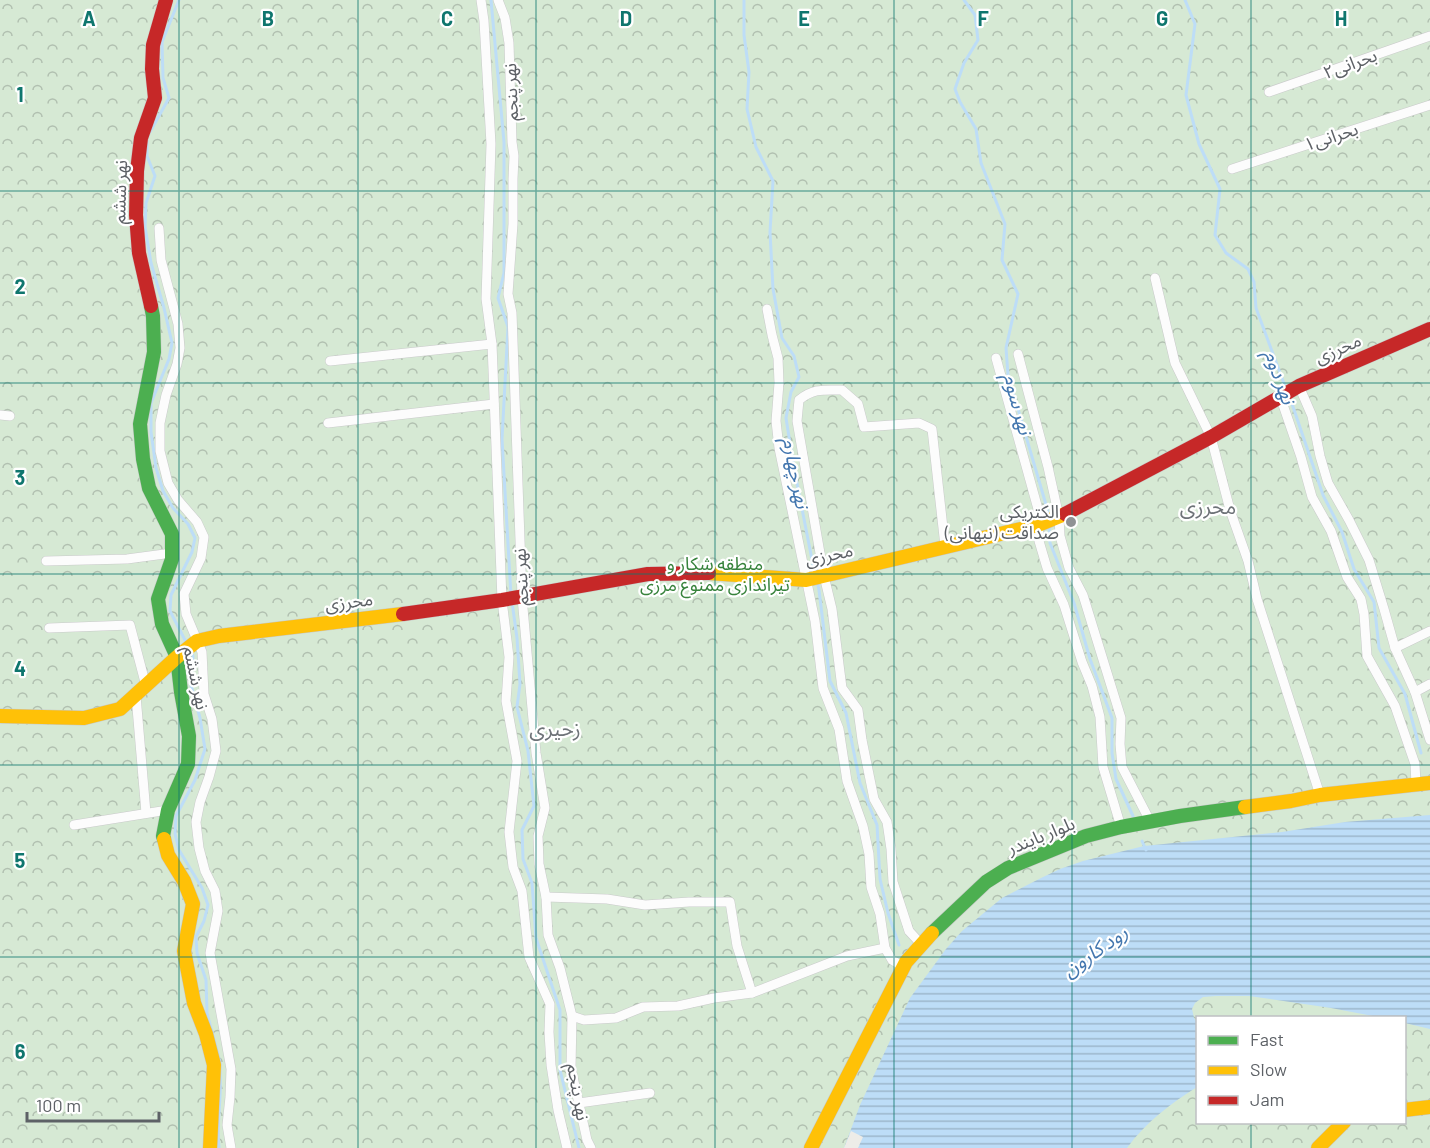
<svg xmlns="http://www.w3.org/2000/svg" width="1430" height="1148" viewBox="0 0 1430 1148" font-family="Barlow,'Noto Sans Arabic',sans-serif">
	<defs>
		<pattern id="park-crowns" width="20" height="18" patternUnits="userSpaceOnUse" patternTransform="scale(1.5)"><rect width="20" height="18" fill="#d6e9d4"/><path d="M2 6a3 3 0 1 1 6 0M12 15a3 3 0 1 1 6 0" fill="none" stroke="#b1c0b0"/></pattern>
		<pattern id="water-rules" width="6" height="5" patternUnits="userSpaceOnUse" patternTransform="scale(1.5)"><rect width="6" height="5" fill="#bdddf7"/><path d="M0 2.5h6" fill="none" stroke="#9db7cc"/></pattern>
	</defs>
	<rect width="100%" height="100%" fill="#edece8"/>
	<path fill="url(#park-crowns)" fill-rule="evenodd" d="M0 0H1430V1148H0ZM1198 1018H1404V1122H1198Z"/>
	<path fill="url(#water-rules)" d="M1430 815V1029L1405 1023 1404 1018 1378 1017 1331 1008 1249 996H1216L1203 997 1195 1003 1192 1009 1194 1018 1197 1023V1087C1170 1104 1146 1122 1127 1148H844L860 1105 910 998 946 949 962 931 1002 898 1041 878 1060 869 1083 861 1144 846 1282 832 1345 822Z"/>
	<polygon fill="#edece8" points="851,1131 863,1137 858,1148 844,1148"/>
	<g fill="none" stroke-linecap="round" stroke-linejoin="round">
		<g stroke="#bdddf7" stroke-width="3">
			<polyline points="491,0 504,142 504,273 498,298 508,327 502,439 511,596"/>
			<polyline points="744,0 744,35 749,72 747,109 756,147 773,181 770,232 773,289 782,338 794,356 799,377 791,392 786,418 794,468 815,575"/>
			<polyline points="964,0 975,15 978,40 964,63 955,89 960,102 976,129 981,163 1005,224 1002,260 1018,294 1006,348 1008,375 1047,508 1048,517"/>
			<polyline points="1185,0 1195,24 1186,95 1199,144 1220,189 1215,235 1226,253 1248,269 1254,282 1256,308 1286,389"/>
			<polyline points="150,132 169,98 163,78 162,42 179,0"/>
			<polyline points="147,141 147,156 155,176 146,203 145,227 151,263 164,308 172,343 169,359 151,403 151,432 156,468 163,491 173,508 188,524 195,538 192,552 171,595 170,611 187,644"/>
			<polyline points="1289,395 1323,495 1342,532 1354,569 1374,602 1379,648 1405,694 1421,753"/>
			<polyline points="1049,527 1050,543 1074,603 1090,659 1112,718 1112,753 1116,779 1133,816"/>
			<polyline points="817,581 819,590 830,681 846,713 860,783 877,825 880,879 888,913 899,945"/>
			<polyline points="512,602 517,638 520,684 517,707 528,751 534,806 522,830 523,859 532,883 536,938 560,1010 560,1070 579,1148"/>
			<polyline points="191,653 193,656 191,685 200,718 205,749 195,780 176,816 175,834 179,850 202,888 208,905 204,921 196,937 197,953 206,980 207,1013 220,1063"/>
			<polyline points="1142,841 1146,850"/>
			<path d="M219 1148C216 1123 222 1098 220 1072"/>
		</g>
		<g stroke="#c9caca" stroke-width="10">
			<g id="street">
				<polyline points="481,0 484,21 491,144 486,299 492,344 502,600 509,657 506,701 517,761 509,832 513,867 522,891 529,957 550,1004 549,1032 551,1065 558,1110 567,1148"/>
				<polyline points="498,0 505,18 509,43 512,142 514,156 513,179 513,224 508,294 512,313 522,597 536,753 545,808 538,836 539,864 546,897 548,935 560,968 572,1016 571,1068 587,1140 591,1148"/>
				<polyline points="1269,92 1430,36"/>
				<polyline points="1232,169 1430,105"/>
				<polyline points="159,228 161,260 178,324 180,348 177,364 166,395 160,423 160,451 168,483 178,500 197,522 204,537 201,558 184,594 186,614 202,652 204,694 212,719 216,751 209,777 200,802 196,822 199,848 205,871 215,891 218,911 210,953 231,1069 230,1097 227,1125 231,1148"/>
				<polyline points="1155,278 1175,363 1211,437 1230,510 1248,561 1257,599 1320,795"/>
				<polyline points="767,309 772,335 778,358 779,383 776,421 779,448 815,621 823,688 839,729 847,781 863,826 869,854 871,887 880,914 885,948 892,960 904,967"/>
				<polyline points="1018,354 1048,467 1059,517 1060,536 1069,568 1083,595 1121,718 1120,744 1122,767 1150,821"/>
				<polyline points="996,358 1038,509 1039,541 1047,568 1064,605 1082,662 1092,686 1100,717 1103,767 1121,827"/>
				<polyline points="330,361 492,344"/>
				<polyline points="1299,386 1312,416 1320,456 1328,483 1349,520 1369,560 1384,609 1395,648 1415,692 1430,740"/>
				<polyline points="1280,396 1301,457 1312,497 1331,531 1347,577 1361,599 1364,614 1367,656 1395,706 1415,764 1416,784"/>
				<polyline points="0,415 10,416"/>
				<polyline points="328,423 494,404"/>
				<polyline points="46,561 127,559 172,553"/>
				<polyline points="49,628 130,625 146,686"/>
				<polyline points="1395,648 1430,631"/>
				<polyline points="1415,692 1430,684"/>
				<polyline points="136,696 146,813"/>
				<polyline points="74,825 168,810"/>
				<polyline points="546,897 607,899 645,905 689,902 730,902 737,946 752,993 847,956 885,948"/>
				<path d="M921 944 909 931 893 882 891 849 887 822 874 799 862 740 858 710 842 688 832 609 824 576 797 421 799 400C814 388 824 390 842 390L858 404 864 427 919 423 932 429 945 546"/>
				<polyline points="572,1016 584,1020 616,1018 643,1007 678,1006 714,998 752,993"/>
				<polyline points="579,1103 650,1093"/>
			</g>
		</g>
		<g stroke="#c8c8c9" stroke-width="15">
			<g id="fast">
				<polyline points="151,306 153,316 154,352 140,424 143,459 149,488 172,534 172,559 158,599 162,624 177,657 181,692 189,736 188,764 168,810 163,836 164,839"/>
				<polyline points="932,933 986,882 1008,868 1086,836 1121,827 1180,816 1245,807"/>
			</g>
		</g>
		<g stroke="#c8c8c9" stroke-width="15">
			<g id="slow">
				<polyline points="709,573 806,580 1038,525 1065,514"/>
				<polyline points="0,716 84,718 120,709 177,657 197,641 219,636 403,614"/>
				<polyline points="1245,807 1291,801 1320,795 1430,783"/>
				<polyline points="164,839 168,855 184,881 193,904 184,951 194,1003 206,1034 214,1065 210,1148"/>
				<polyline points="1404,1110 1430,1107"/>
				<polyline points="811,1148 906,962 932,933"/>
				<polyline points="1318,1148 1344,1122"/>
			</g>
		</g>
		<g stroke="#c8c8c9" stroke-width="15">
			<g id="jam">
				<polyline points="151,306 139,253 136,215 137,171 141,138 155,98 152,69 153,45 166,0"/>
				<polyline points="1065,514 1211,437 1299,386 1430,329"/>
				<polyline points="403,614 502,600 648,574 709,573"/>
			</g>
		</g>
		<use href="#street" stroke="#fcfcfc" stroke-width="9"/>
		<use href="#fast" stroke="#4caf50" stroke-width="14"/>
		<use href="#slow" stroke="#ffc107" stroke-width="14"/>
		<use href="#jam" stroke="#c62828" stroke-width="14"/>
	</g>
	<path fill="none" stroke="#0f766e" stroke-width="1.5" stroke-opacity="0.55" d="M179 0V1148M358 0V1148M536 0V1148M715 0V1148M894 0V1148M1072 0V1148M1251 0V1018M0 191H1430M0 383H1430M0 574H1430M0 765H1430M0 957H1430M1251 1122V1148"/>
	<circle fill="#8f9294" stroke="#fff" stroke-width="2" cx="1071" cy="522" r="6"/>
	<g text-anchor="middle" stroke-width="4.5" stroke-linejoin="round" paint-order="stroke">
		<g font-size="18" fill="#5d6166" stroke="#fff">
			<text transform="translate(1350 64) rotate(-20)" y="6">بحرانی۲</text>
			<text transform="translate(511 92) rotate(-92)" y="6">نهر پنجم</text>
			<text transform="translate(1331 137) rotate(-18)" y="6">بحرانی۱</text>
			<text transform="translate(120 192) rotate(-88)" y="6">نهر ششم</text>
			<text transform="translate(1338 349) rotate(-24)" y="6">محرزی</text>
			<text transform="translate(829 555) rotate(-12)" y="6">محرزی</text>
			<text transform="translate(521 577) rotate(-93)" y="6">نهر پنجم</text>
			<text transform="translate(349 602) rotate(-7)" y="6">محرزی</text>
			<text transform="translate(196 678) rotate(78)" y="6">نهر ششم</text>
			<text transform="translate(1041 836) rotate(-22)" y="6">بلوار بایندر</text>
			<text transform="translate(578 1092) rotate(80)" y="6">نهر پنجم</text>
		</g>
		<g font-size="18" fill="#5d6166" stroke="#fff" text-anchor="end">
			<text x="1059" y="518">الکتریکی<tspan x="1059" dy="21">صداقت (نبهانی)</tspan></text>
		</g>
		<g font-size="18" fill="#37833c" stroke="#fff">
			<text x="715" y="570">منطقه شکار و<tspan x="715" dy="21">تیراندازی ممنوع مرزی</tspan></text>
		</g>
		<g font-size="20" font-style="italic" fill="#4477af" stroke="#fff">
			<text transform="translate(1280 377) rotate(70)" y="7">نهر دوم</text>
			<text transform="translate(1018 404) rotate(75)" y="7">نهر سوم</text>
			<text transform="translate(796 473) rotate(79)" y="7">نهر چهارم</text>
			<text transform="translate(1095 951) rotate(-35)" y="7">رود کارون</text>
		</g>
		<g font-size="21" fill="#6e7378" stroke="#fff">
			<text x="1208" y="514">محرزی</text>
			<text x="555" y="736">زحیری</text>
		</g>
	</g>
	<g font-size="20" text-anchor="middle" font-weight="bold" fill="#0f766e" stroke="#fff" stroke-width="4.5" stroke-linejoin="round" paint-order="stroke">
		<text x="89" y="26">A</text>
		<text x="268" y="26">B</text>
		<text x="447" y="26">C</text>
		<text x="626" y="26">D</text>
		<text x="804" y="26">E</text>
		<text x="983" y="26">F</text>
		<text x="1162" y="26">G</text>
		<text x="1341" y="26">H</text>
		<text x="20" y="102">1</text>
		<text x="20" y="294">2</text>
		<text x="20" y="485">3</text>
		<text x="20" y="676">4</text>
		<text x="20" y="868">5</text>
		<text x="20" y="1059">6</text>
	</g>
	<rect x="1196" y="1016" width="210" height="108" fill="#ffffff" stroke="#bec0c2" stroke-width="1.5"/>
	<rect x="1208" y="1036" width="30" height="9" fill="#4caf50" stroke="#bec0c2" stroke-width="1.5"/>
	<text x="1250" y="1046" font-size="18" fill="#5d6166">Fast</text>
	<rect x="1208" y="1066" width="30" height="9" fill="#ffc107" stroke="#bec0c2" stroke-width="1.5"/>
	<text x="1250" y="1076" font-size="18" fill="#5d6166">Slow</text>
	<rect x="1208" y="1096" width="30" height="9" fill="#c62828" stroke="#bec0c2" stroke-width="1.5"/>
	<text x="1250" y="1106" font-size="18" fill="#5d6166">Jam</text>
	<path d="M27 1112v9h132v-9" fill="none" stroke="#5d6166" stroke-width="3"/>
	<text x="36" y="1112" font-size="18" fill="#5d6166" stroke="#ffffff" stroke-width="4.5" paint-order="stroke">100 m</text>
</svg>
